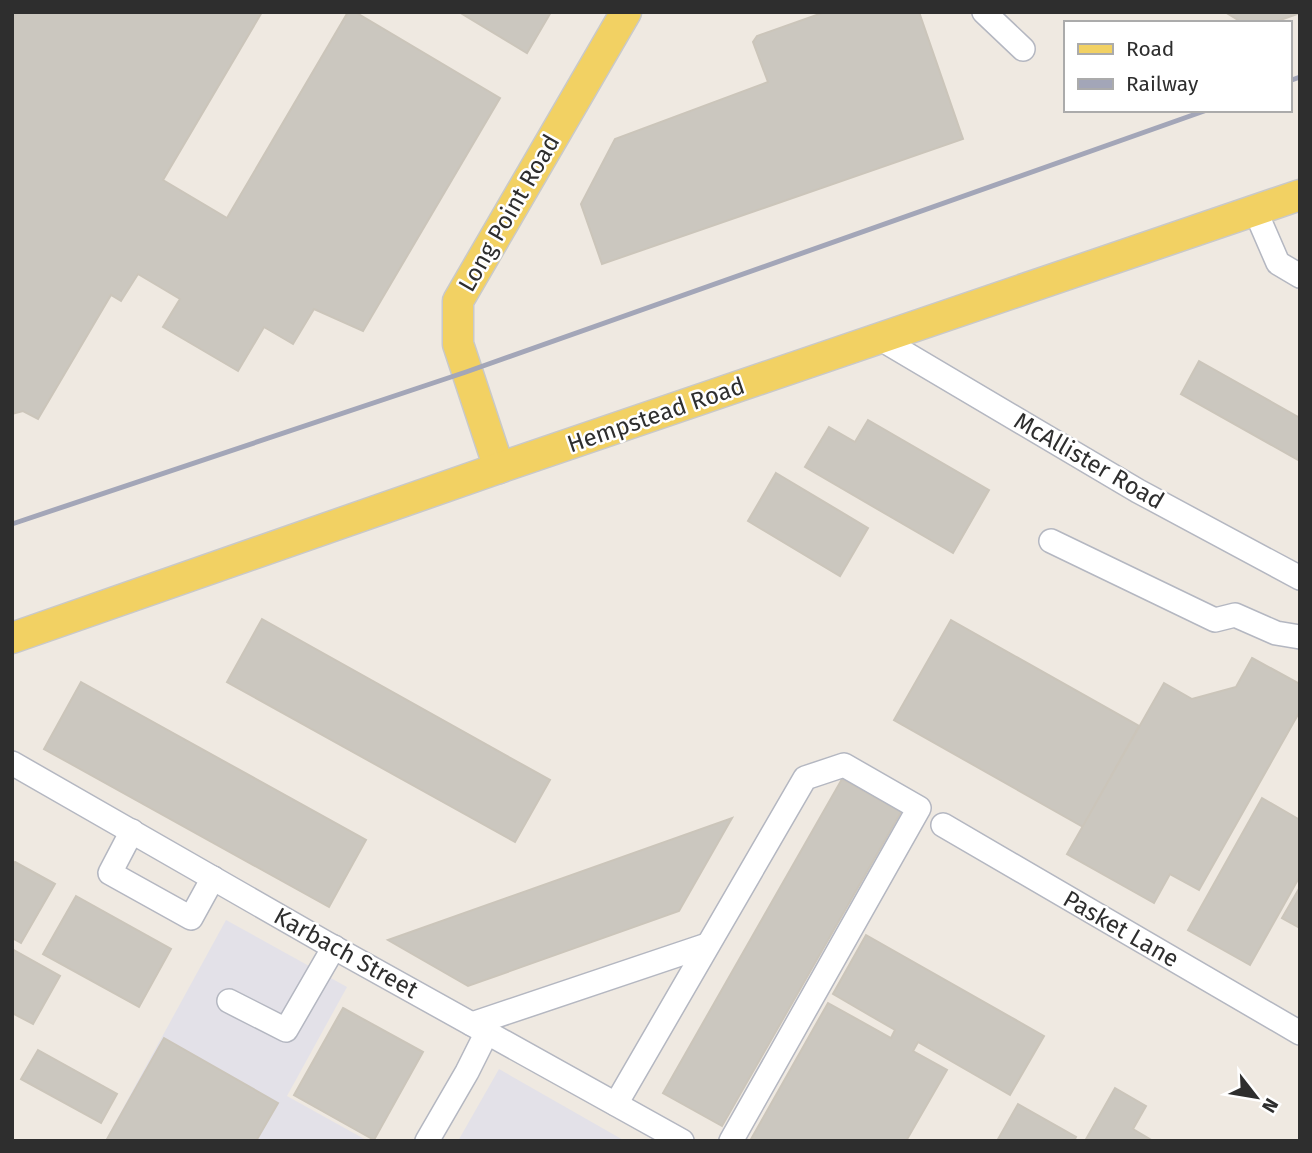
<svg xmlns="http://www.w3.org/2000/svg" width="1312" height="1153" viewBox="0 0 1312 1153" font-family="'Fira Sans',sans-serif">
	<rect width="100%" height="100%" fill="#efe9e1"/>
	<g fill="#e3e1e8">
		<polygon points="226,920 347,987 287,1096 368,1141 105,1141"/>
		<polygon points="499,1069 625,1141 626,1141 458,1141"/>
	</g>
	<g fill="#cbc7bf" stroke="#cbc5ba" stroke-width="2">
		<polygon points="12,12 262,12 163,180 227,218 348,12 355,12 500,98 363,331 314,309 293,344 264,327 238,371 163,327 180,299 138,274 121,301 111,295 38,419 23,411 12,414"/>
		<polygon points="459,12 551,12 527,53"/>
		<polygon points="825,12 919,12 963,139 602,264 581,204 615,139 768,82 753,42 757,36"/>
		<polygon points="1225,12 1300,12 1300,13 1272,23 1243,23"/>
		<polygon points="1199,361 1300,418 1300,461 1181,394"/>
		<polygon points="868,420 989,490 953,553 805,467 829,427 855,442"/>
		<polygon points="776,473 868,528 840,576 748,521"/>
		<polygon points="262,619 550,780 515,842 227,682"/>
		<polygon points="951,620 1139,726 1083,827 894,720"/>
		<polygon points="1252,658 1300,684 1300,711 1199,890 1170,874 1154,903 1067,854 1164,683 1192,699 1236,687"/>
		<polygon points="81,682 366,840 329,907 44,749"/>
		<polygon points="842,779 901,812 722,1126 663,1093"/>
		<polygon points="1262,798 1300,820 1300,876 1250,965 1188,930"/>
		<polygon points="732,818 679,911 468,986 388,940"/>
		<polygon points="15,862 55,884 21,943 12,938 12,867"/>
		<polygon points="1300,887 1300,928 1282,918"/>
		<polygon points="76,896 171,949 139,1007 43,954"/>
		<polygon points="866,935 1044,1036 1010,1095 918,1042 913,1051 947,1070 906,1141 750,1141 828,1003 891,1038 895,1030 833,994"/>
		<polygon points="12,949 60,976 33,1024 12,1013"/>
		<polygon points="343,1008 423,1052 374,1140 294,1095"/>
		<polygon points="164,1038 278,1103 256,1141 106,1141"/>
		<polygon points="38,1050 117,1094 101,1123 21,1079"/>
		<polygon points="1115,1088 1146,1106 1133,1129 1153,1141 1085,1141"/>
		<polygon points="1018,1104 1076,1137 1074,1141 997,1141"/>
	</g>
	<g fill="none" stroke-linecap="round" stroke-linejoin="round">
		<g stroke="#b4b7c1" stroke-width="26">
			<g id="minor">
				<polyline points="984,12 1023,49"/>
				<polyline points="1255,210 1278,263 1300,276"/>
				<polyline points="881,339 1138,491 1300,578"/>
				<polyline points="1051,541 1215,620 1235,615 1276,633 1300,637"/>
				<polyline points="12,763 326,943 682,1141"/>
				<polyline points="943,825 1300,1033"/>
				<polyline points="132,831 110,873 191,918 213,878"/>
				<polyline points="229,1001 286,1030 334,947"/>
				<polyline points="472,1024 707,945"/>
				<polyline points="616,1104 805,778 844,765 919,808 731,1141"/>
				<polyline points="427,1141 467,1072 487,1032"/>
			</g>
		</g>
		<g stroke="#c9c9c9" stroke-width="33">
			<g id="major">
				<polyline points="499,468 458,344 458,301 626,12"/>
				<polyline points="12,638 499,468 1300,195"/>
			</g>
		</g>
		<use href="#minor" stroke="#fff" stroke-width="23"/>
		<use href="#major" stroke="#f2d163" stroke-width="30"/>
		<g stroke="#a3a6b8" stroke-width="5">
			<polyline points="1289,81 1300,77"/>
			<polyline points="12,524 466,372 1207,110"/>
		</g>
	</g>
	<g text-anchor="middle" stroke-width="5" stroke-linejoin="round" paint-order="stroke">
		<g font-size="24" fill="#2e2e2e" stroke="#fff">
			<text transform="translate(509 213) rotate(-60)" y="8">Long Point Road</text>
			<text transform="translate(656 415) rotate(-19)" y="8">Hempstead Road</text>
			<text transform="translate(1089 461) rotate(30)" y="8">McAllister Road</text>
			<text transform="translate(1121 929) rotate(30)" y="8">Pasket Lane</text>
			<text transform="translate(346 953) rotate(29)" y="8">Karbach Street</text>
		</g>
	</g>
	<rect width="1312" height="1153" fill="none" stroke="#2e2e2e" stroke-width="28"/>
	<rect x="1064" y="21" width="228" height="91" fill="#ffffff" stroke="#ababab" stroke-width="2"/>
	<rect x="1078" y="44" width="35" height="10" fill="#f2d163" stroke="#ababab" stroke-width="2"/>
	<text x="1126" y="56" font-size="21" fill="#2e2e2e">Road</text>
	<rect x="1078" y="79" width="35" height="10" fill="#a3a6b8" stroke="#ababab" stroke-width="2"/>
	<text x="1126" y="91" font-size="21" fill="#2e2e2e">Railway</text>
	<g transform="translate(1256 1097) rotate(121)" stroke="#ffffff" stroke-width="5" paint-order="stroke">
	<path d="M0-5L12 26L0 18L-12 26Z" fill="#2e2e2e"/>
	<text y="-10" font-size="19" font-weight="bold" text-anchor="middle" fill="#2e2e2e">N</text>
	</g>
</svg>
